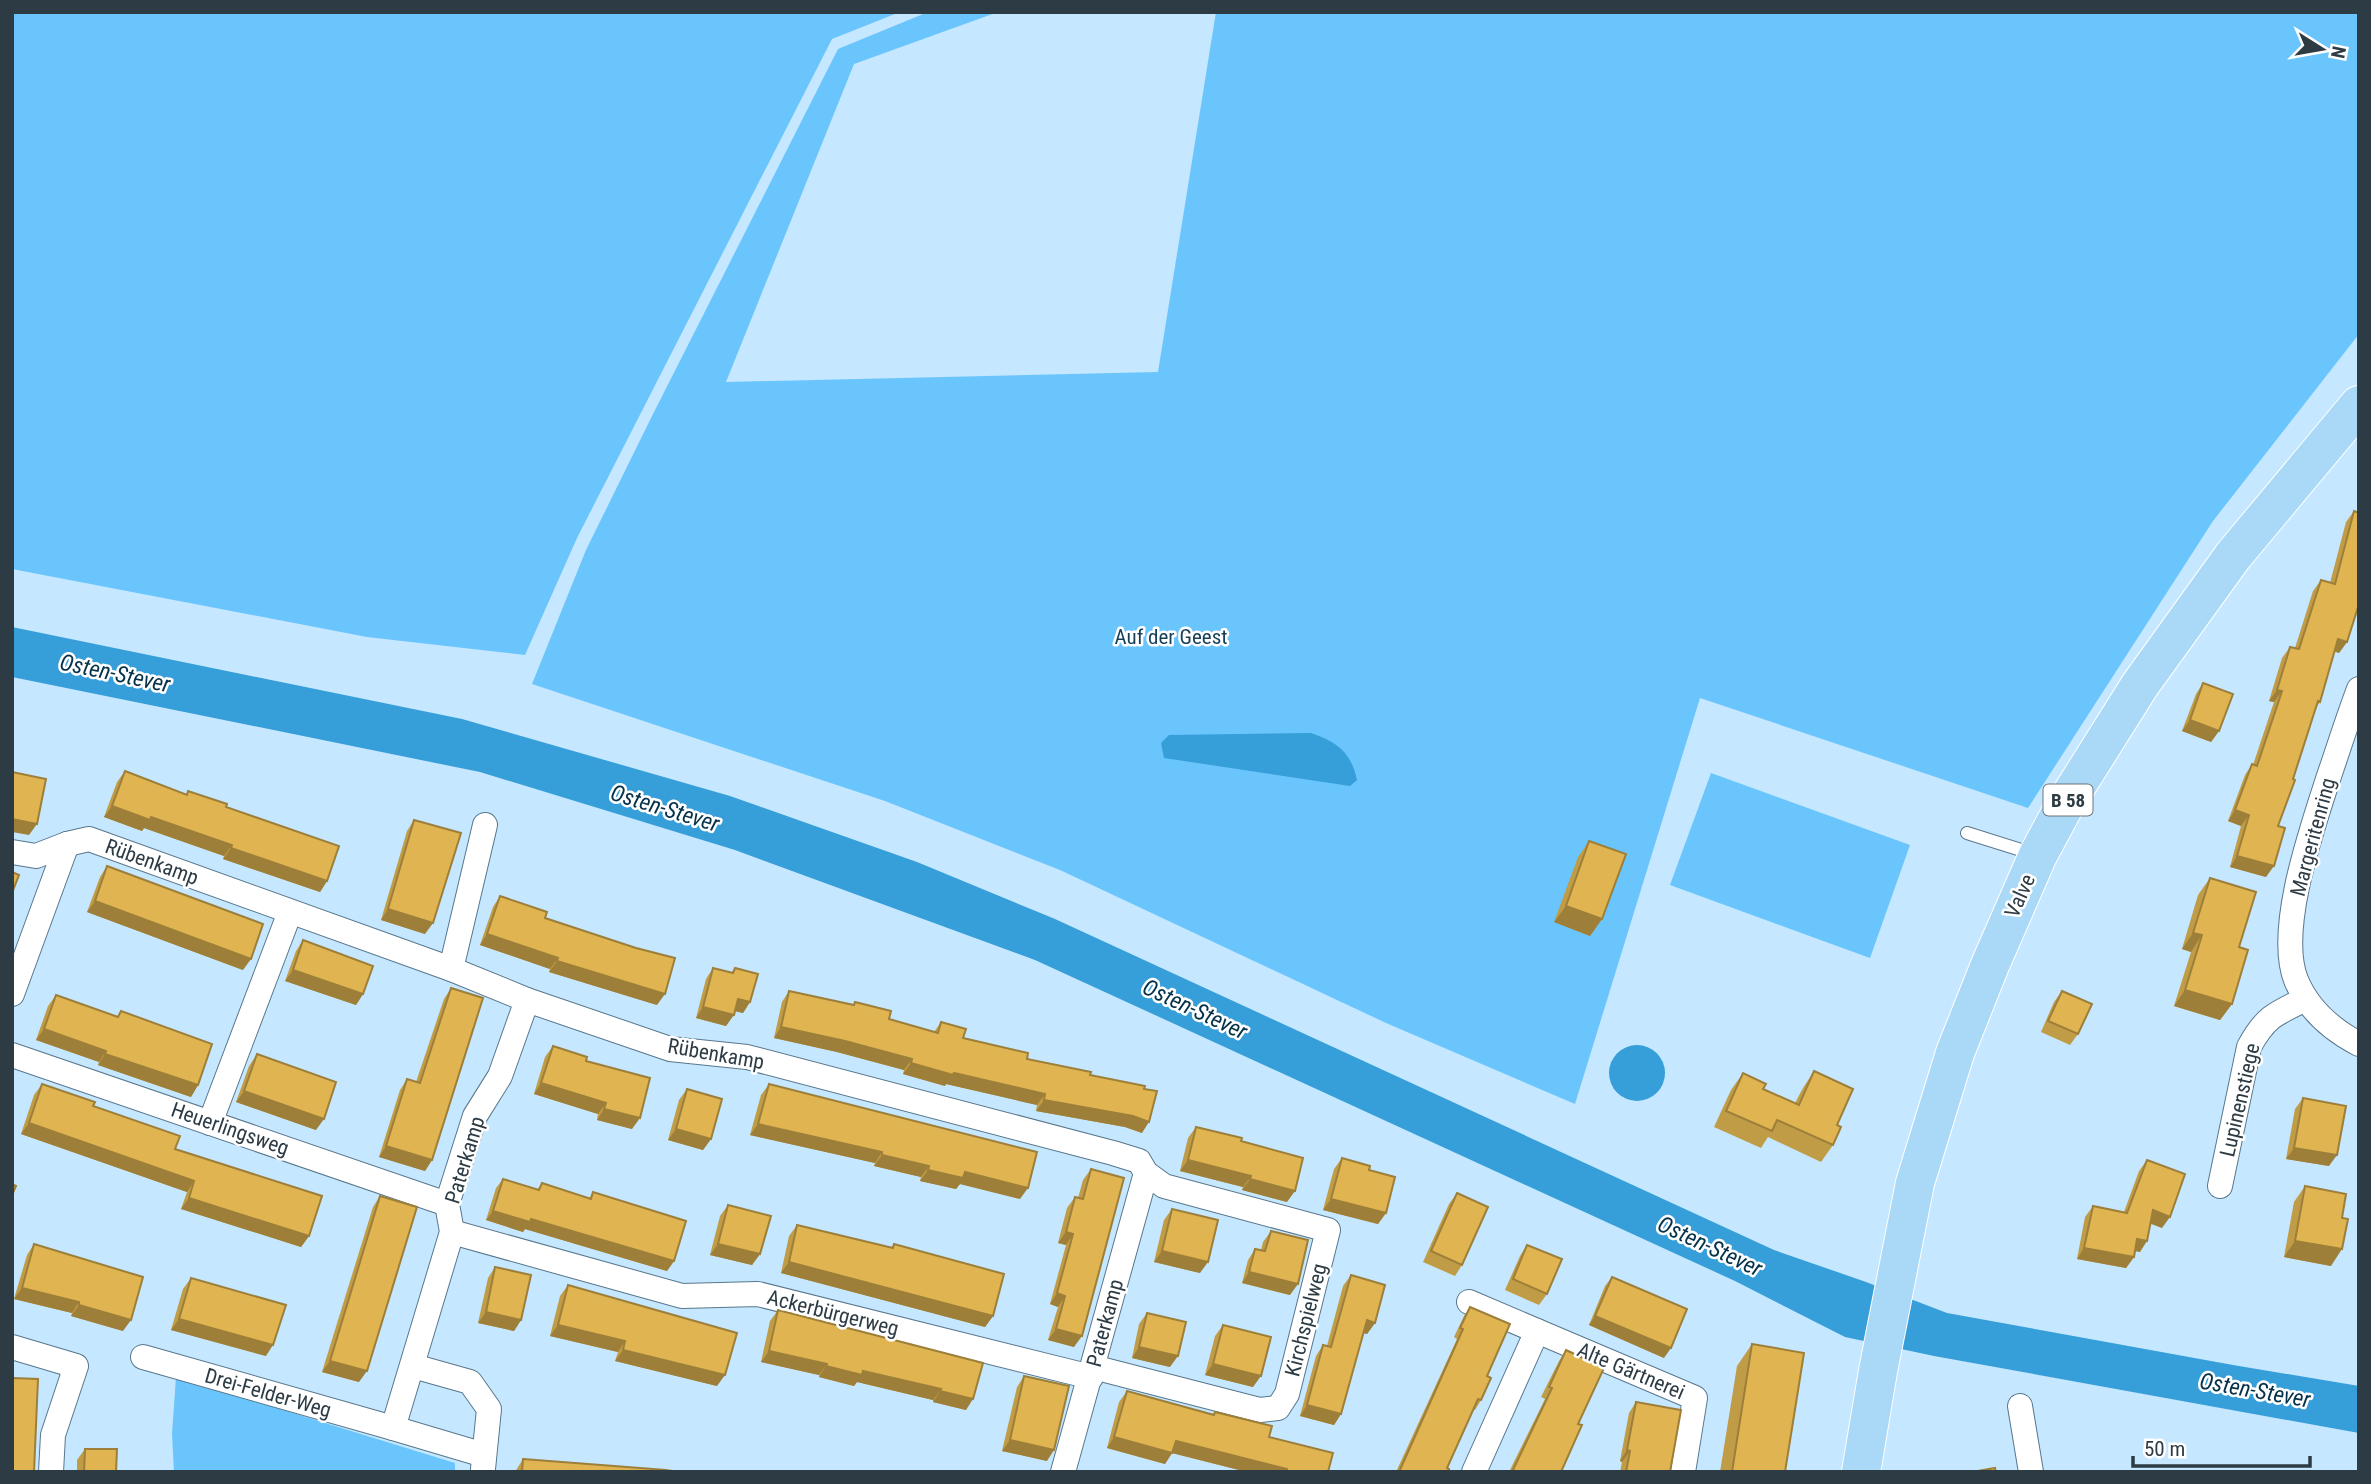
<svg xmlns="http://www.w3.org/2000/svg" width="2371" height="1484" viewBox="0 0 2371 1484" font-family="'Roboto Condensed',sans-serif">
	<rect width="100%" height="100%" fill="#c5e7ff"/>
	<g fill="#6bc5fd">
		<polygon points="12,12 900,12 832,39 577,538 525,655 367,637 12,569"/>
		<polygon points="928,12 998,12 854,64 726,382 1158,372 1216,12 2359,12 2359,334 2213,521 2028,808 1700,698 1575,1104 1386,1023 1060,870 885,801 532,684 586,550 652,416 838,49"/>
		<polygon points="1711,773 1910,845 1870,958 1670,885"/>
		<polygon points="176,1377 455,1463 455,1472 174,1472 172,1434"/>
	</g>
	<g fill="#369ed8">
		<polygon points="12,627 462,719 730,796 917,862 1055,919 1774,1250 1866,1282 1947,1313 2233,1365 2359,1386 2359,1433 1934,1356 1845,1337 1735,1281 1035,960 735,850 480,772 12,677"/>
		<path d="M1311 733C1337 742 1351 752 1357 780L1350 786 1164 758 1161 743 1169 735Z"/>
		<circle cx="1637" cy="1073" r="28"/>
	</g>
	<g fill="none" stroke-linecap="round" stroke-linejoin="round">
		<g stroke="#58778c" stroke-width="14">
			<polyline id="lane" points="1967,833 2034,854"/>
		</g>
		<g stroke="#58778c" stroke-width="26">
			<g id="street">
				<path d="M2359 689C2348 718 2339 747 2329 776 2313 826 2276 929 2296 980 2308 1009 2332 1030 2359 1044"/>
				<polyline points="12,852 36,856 67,844 89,839 451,969 527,1000 670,1049 747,1057 1113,1153 1139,1161 1146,1173 1164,1186 1328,1230 1287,1394 1278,1408 1260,1410 1093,1367"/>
				<polyline points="451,969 485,825"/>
				<polyline points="12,994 67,844"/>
				<polyline points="12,1055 447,1204"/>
				<polyline points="210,1123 290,912"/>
				<path d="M2220 1186 2249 1047C2265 1017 2276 1013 2306 999"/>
				<polyline points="452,1232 682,1296 758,1294 1091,1377"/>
				<polyline points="1469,1302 1537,1331"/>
				<polyline points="12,1347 76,1366 53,1435 51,1472"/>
				<polyline points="143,1357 393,1428"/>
				<polyline points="413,1366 470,1382 489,1409 483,1469"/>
				<polyline points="2020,1406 2031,1472"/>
				<polyline points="484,1455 393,1428 452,1232 447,1204 475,1116 500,1076 527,1000"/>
				<polyline points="1063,1472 1146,1173"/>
				<polyline points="1474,1472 1537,1331 1695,1398 1683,1472"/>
			</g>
		</g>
		<g stroke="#fff" stroke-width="40">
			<polyline id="primary" points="1861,1472 1878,1371 1915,1183 1955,1053 1990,965 2038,855 2067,801 2140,685 2233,556 2359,405"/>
		</g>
		<use href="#lane" stroke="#fff" stroke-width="12"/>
		<use href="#street" stroke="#fff" stroke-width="24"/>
		<use href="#primary" stroke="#a9d9f7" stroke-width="38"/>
	</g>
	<g fill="#c19c46">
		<polygon points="2354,511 2347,642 2339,653 2334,651 2320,702 2316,707 2278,826 2266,877 2230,867 2241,826 2228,821 2245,775 2252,764 2253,765 2274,702 2269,701 2282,658 2290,647 2295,648 2313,591 2321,580 2330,583 2346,522"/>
		<polygon points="2203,683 2219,731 2211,742 2182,731 2196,694"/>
		<polygon points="125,771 186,795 188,791 226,807 327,881 320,892 223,859 224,856 144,828 142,831 104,817 117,782"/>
		<polygon points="414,820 425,934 381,920 407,831"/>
		<polygon points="1589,841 1602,919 1590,936 1554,922 1578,857"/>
		<polygon points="107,866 243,970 87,912 100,877"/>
		<polygon points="2210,878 2239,947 2232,1004 2220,1020 2174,1006 2191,952 2182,949 2198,895"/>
		<polygon points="500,896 545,918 657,1005 549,972 550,969 480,945 493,907"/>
		<polygon points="303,940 363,994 356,1005 285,981 296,951"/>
		<polygon points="713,968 731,973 735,968 750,1002 743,1013 735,1011 726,1026 696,1018 706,979"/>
		<polygon points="451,988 432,1160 425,1171 379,1157 400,1090 407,1079 416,1082 444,999"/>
		<polygon points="789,991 853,1005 855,1002 889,1019 934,1032 941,1022 963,1038 1027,1059 1090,1075 1142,1133 1125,1127 1036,1111 1037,1105 946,1084 945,1086 903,1074 904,1070 837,1052 774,1038 782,1002"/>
		<polygon points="2062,991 2078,1034 2070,1045 2041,1032 2054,1002"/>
		<polygon points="56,995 117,1017 121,1011 198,1085 191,1097 98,1065 99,1062 36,1040 48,1006"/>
		<polygon points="553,1046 586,1061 632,1129 597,1120 598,1114 534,1094 545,1057"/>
		<polygon points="257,1054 316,1130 236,1102 249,1066"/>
		<polygon points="1814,1071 1837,1125 1833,1145 1821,1162 1768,1137 1761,1148 1714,1127 1731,1090 1743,1073 1763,1089 1795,1103 1803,1088"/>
		<polygon points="42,1084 93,1106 175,1149 309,1236 301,1247 181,1209 187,1192 21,1134 34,1095"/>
		<polygon points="769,1084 1020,1199 960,1184 956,1189 920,1181 921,1177 874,1166 875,1163 750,1135 761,1095"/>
		<polygon points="687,1089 711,1139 703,1150 668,1140 679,1100"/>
		<polygon points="2303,1098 2329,1166 2286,1159 2295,1109"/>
		<polygon points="1196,1127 1241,1141 1287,1202 1242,1190 1243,1187 1180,1171 1188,1138"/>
		<polygon points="1342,1158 1369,1170 1386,1213 1378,1224 1323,1210 1334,1169"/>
		<polygon points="2147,1160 2162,1228 2151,1223 2140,1252 2135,1251 2134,1257 2126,1268 2077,1259 2085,1217 2093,1206 2124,1212 2139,1171"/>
		<polygon points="1091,1169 1074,1347 1048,1340 1058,1307 1050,1304 1066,1245 1058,1243 1067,1208 1075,1197 1078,1198 1083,1180"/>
		<polygon points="503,1179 537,1190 542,1183 589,1198 593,1192 674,1261 667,1271 525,1229 523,1232 486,1220 496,1188"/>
		<polygon points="2305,1186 2342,1218 2331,1266 2284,1257 2294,1202"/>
		<polygon points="1457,1193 1462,1265 1455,1276 1423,1262 1449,1204"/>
		<polygon points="380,1196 359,1382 322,1372 373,1207"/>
		<polygon points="728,1205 760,1254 752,1265 710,1255 720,1216"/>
		<polygon points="1172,1209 1200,1273 1154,1262 1164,1220"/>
		<polygon points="797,1225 891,1248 894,1244 993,1316 985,1327 781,1273 789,1236"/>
		<polygon points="1271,1231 1290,1295 1242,1283 1248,1260 1255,1249 1261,1250 1263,1242"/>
		<polygon points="34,1244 123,1331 71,1316 72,1313 14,1299 27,1255"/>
		<polygon points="1527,1245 1547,1294 1539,1305 1505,1290 1520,1256"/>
		<polygon points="495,1267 521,1320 514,1331 478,1323 488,1278"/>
		<polygon points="1351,1275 1375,1323 1367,1334 1364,1333 1341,1414 1334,1425 1300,1416 1316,1356 1323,1345 1327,1346 1343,1286"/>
		<polygon points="1612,1277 1664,1358 1589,1325 1605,1286"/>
		<polygon points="191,1278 266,1356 171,1330 183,1289"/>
		<polygon points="568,1285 717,1386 615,1361 618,1352 550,1336 560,1296"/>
		<polygon points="1470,1307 1487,1376 1481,1400 1475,1410 1473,1409 1447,1468 1448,1472 1396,1472 1457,1339 1454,1337 1464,1316"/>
		<polygon points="778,1310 983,1363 966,1410 933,1402 933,1400 857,1382 854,1386 819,1377 819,1375 761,1362 770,1321"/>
		<polygon points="1147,1313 1170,1367 1132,1358 1139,1324"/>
		<polygon points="1223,1325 1253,1387 1205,1375 1215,1336"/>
		<polygon points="1752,1344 1785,1472 1720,1472 1737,1366"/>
		<polygon points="1566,1350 1578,1424 1561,1472 1509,1472 1545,1399 1541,1397 1559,1361"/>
		<polygon points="1024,1376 1047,1461 1002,1451 1017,1387"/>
		<polygon points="1127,1391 1213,1414 1215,1412 1269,1437 1328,1472 1247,1472 1172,1453 1165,1464 1107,1448 1119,1402"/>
		<polygon points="1636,1402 1670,1472 1620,1472 1622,1462 1620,1461 1629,1413"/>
		<polygon points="85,1449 116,1472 77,1472 77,1460"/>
		<polygon points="523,1459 679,1472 515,1472"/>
	</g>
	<g fill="#9d7f39">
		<polygon points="2338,639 2347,642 2339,653 2330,650"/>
		<polygon points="2277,690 2282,691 2274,702 2269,701"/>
		<polygon points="2190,720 2219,731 2211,742 2182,731"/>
		<polygon points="112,806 151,817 232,845 224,856 144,828 142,831 104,817"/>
		<polygon points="2235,810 2249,815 2241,826 2228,821"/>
		<polygon points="12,819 37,824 29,835 12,832"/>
		<polygon points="231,848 327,881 320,892 223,859"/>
		<polygon points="2237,856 2274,866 2266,877 2230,867"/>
		<polygon points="95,901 251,959 243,970 87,912"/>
		<polygon points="1566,906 1602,919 1590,936 1554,922"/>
		<polygon points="388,909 433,923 425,934 381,920"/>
		<polygon points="2193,933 2202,935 2191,952 2182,949"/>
		<polygon points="487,934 558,958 550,969 480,945"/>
		<polygon points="557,961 665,994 657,1005 549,972"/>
		<polygon points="293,970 363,994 356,1005 285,981"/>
		<polygon points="2185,990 2232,1004 2220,1020 2174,1006"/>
		<polygon points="738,999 750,1002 743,1013 730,1010"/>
		<polygon points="703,1007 734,1015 726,1026 696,1018"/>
		<polygon points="781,1027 845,1041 912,1059 904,1070 837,1052 774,1038"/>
		<polygon points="44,1029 106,1051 99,1062 36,1040"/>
		<polygon points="105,1054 198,1085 191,1097 98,1065"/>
		<polygon points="911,1063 1045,1094 1037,1105 946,1084 945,1086 903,1074"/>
		<polygon points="541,1083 606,1103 598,1114 534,1094"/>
		<polygon points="244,1091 324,1119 316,1130 236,1102"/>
		<polygon points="1044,1100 1133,1116 1149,1122 1142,1133 1125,1127 1036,1111"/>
		<polygon points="604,1109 640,1118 632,1129 597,1120"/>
		<polygon points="29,1123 194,1181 187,1192 21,1134"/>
		<polygon points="758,1124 882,1152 875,1163 750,1135"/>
		<polygon points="676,1129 711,1139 703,1150 668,1140"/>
		<polygon points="386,1146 432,1160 425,1171 379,1157"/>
		<polygon points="2294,1148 2337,1155 2329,1166 2286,1159"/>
		<polygon points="882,1155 929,1166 921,1177 874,1166"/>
		<polygon points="1188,1160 1251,1176 1243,1187 1180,1171"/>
		<polygon points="928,1170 965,1172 1028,1188 1020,1199 960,1184 956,1189 920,1181"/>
		<polygon points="1250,1179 1295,1191 1287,1202 1242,1190"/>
		<polygon points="189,1198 309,1236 301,1247 181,1209"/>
		<polygon points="1331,1199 1386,1213 1378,1224 1323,1210"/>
		<polygon points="2153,1210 2170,1217 2162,1228 2146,1222"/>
		<polygon points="493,1211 531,1219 674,1261 667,1271 525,1229 523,1232 486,1220"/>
		<polygon points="1066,1232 1073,1234 1066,1245 1058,1243"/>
		<polygon points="2137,1239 2147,1241 2140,1252 2130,1250"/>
		<polygon points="2295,1241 2342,1249 2331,1266 2284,1257"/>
		<polygon points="718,1244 760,1254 752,1265 710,1255"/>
		<polygon points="2084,1248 2134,1257 2126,1268 2077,1259"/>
		<polygon points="1162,1251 1208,1262 1200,1273 1154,1262"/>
		<polygon points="789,1262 993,1316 985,1327 781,1273"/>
		<polygon points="1249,1272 1298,1284 1290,1295 1242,1283"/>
		<polygon points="22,1288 79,1302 72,1313 14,1299"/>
		<polygon points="1057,1293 1065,1296 1058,1307 1050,1304"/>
		<polygon points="79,1305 131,1320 123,1331 71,1316"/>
		<polygon points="486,1312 521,1320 514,1331 478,1323"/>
		<polygon points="1595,1316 1671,1348 1664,1358 1589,1325"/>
		<polygon points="179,1319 273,1345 266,1356 171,1330"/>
		<polygon points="1367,1320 1375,1323 1367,1334 1359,1332"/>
		<polygon points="558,1325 625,1341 618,1352 550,1336"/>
		<polygon points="1056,1329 1082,1336 1074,1347 1048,1340"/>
		<polygon points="1139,1347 1178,1356 1170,1367 1132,1358"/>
		<polygon points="623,1350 725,1375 717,1386 615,1361"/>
		<polygon points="769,1351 827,1364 819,1375 761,1362"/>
		<polygon points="330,1361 367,1371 359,1382 322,1372"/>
		<polygon points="1213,1364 1261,1376 1253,1387 1205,1375"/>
		<polygon points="826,1366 863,1371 941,1389 933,1400 857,1382 854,1386 819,1377"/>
		<polygon points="940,1391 973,1399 966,1410 933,1402"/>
		<polygon points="1307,1405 1341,1414 1334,1425 1300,1416"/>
		<polygon points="1114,1437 1176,1441 1287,1469 1285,1472 1247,1472 1172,1453 1165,1464 1107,1448"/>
		<polygon points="1010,1440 1054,1450 1047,1461 1002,1451"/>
		<polygon points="1627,1450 1630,1451 1622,1462 1620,1461"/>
	</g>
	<g fill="#e0b551" stroke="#9d7f39" stroke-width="2">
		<polygon points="2354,511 2359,513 2359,604 2347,642 2338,639 2320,702 2318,701 2293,779 2295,780 2278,826 2285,828 2274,866 2237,856 2249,815 2235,810 2252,764 2257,766 2282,691 2277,690 2290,647 2299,649 2321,580 2335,584"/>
		<polygon points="2203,683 2233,694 2219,731 2190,720"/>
		<polygon points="125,771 187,795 188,791 227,804 226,807 339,846 327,881 231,848 232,845 151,817 150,820 112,806"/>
		<polygon points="12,772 46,779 37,824 12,819"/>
		<polygon points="414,820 461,833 433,923 388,909"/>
		<polygon points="1589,841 1626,854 1602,919 1566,906"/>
		<polygon points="107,866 263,924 251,959 95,901"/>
		<polygon points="12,872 19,875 12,893"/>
		<polygon points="2210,878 2256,892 2239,947 2248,950 2232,1004 2185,990 2202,935 2193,933"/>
		<polygon points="500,896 547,912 545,918 636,948 675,958 665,994 557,961 558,958 487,934"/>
		<polygon points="303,940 373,966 363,994 293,970"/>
		<polygon points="713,968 733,973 735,968 758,974 750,1002 738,999 734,1015 703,1007"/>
		<polygon points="451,988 483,998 432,1160 386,1146 407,1079 420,1083"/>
		<polygon points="789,991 854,1005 855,1002 891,1011 889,1019 938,1033 941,1022 966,1029 963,1038 1028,1053 1027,1059 1091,1072 1090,1075 1145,1086 1144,1089 1157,1091 1149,1122 1133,1116 1044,1100 1045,1094 954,1073 953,1075 911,1063 912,1059 845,1041 781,1027"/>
		<polygon points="2062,991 2092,1004 2078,1034 2048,1021"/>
		<polygon points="56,995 118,1017 121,1011 212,1044 198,1085 105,1054 106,1051 44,1029"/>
		<polygon points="553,1046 587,1057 586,1061 650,1078 640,1118 604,1109 606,1103 541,1083"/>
		<polygon points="257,1054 336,1082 324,1119 244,1091"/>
		<polygon points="1814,1071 1853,1089 1837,1125 1841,1127 1833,1145 1777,1120 1772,1131 1726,1111 1743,1073 1766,1084 1763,1089 1799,1105"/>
		<polygon points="42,1084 95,1102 93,1106 180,1136 175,1149 322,1196 309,1236 189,1198 194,1181 29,1123"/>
		<polygon points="769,1084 1037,1152 1028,1188 965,1172 963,1178 928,1170 929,1166 882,1155 882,1152 758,1124"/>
		<polygon points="687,1089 722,1099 711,1139 676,1129"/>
		<polygon points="2303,1098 2346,1106 2337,1155 2294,1148"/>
		<polygon points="1196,1127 1242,1138 1241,1141 1303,1158 1295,1191 1250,1179 1251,1176 1188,1160"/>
		<polygon points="1342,1158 1370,1166 1369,1170 1395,1177 1386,1213 1331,1199"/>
		<polygon points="2147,1160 2185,1174 2170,1217 2153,1210 2147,1241 2137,1239 2134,1257 2084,1248 2093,1206 2127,1213"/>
		<polygon points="1091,1169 1124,1178 1082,1336 1056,1329 1065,1296 1057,1293 1073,1234 1066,1232 1075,1197 1083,1199"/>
		<polygon points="503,1179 539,1190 542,1183 591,1199 593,1192 686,1221 674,1261 531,1219 530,1222 493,1211"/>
		<polygon points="12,1184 16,1186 12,1195"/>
		<polygon points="2305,1186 2346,1194 2342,1218 2348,1219 2342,1249 2295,1241"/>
		<polygon points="1457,1193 1488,1207 1462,1265 1431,1251"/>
		<polygon points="380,1196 417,1207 367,1371 330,1361"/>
		<polygon points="728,1205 771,1216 760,1254 718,1244"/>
		<polygon points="1172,1209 1218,1220 1208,1262 1162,1251"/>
		<polygon points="797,1225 893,1248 894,1244 1004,1274 993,1316 789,1262"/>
		<polygon points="1271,1231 1308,1240 1298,1284 1249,1272 1255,1249 1265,1251"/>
		<polygon points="34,1244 143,1277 131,1320 79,1305 79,1302 22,1288"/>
		<polygon points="1527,1245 1562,1259 1547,1294 1513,1279"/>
		<polygon points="495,1267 531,1275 521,1320 486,1312"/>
		<polygon points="1351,1275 1385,1285 1375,1323 1367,1320 1341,1414 1307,1405 1323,1345 1331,1347"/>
		<polygon points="1612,1277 1687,1309 1671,1348 1595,1316"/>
		<polygon points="191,1278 286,1305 273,1345 179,1319"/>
		<polygon points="568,1285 737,1333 725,1375 623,1350 625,1341 558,1325"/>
		<polygon points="1470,1307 1510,1324 1487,1376 1491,1378 1481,1400 1478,1399 1447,1468 1449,1469 1448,1472 1399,1472 1463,1329 1460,1328"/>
		<polygon points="778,1310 983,1363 973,1399 940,1391 941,1389 863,1371 862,1375 826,1366 827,1364 769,1351"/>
		<polygon points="1147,1313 1186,1322 1178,1356 1139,1347"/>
		<polygon points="1223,1325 1271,1337 1261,1376 1213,1364"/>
		<polygon points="1752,1344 1804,1353 1785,1472 1732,1472"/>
		<polygon points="1566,1350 1604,1368 1578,1424 1582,1425 1561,1472 1512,1472 1552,1388 1549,1387"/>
		<polygon points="1024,1376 1069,1386 1054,1450 1010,1440"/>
		<polygon points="12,1378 38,1379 34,1472 12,1472"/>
		<polygon points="1127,1391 1214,1415 1215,1412 1272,1426 1269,1437 1333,1453 1328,1472 1287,1472 1287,1469 1176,1441 1172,1453 1114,1437"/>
		<polygon points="1636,1402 1681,1410 1670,1472 1626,1472 1630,1451 1627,1450"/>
		<polygon points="85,1449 117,1449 116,1472 84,1472"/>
		<polygon points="523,1459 666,1470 679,1472 522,1472"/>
		<polygon points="1995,1468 1996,1472 1972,1472"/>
	</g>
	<g text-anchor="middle" stroke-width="5" stroke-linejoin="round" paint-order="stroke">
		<rect fill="#fff" stroke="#6c767c" stroke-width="2" x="2043.5" y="784.5" width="49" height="31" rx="5"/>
		<g font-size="19" font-weight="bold" fill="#2d3b44">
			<text x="2068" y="807">B 58</text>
		</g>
		<g font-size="21" fill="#153f58" stroke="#fff">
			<text x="1171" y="644">Auf der Geest</text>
		</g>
		<g font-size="21" fill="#2d3b44" stroke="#fff">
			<text transform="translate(2313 837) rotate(-75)" y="7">Margeritenring</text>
			<text transform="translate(152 862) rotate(20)" y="7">Rübenkamp</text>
			<text transform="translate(2020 896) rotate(-66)" y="7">Valve</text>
			<text transform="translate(716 1054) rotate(10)" y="7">Rübenkamp</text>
			<text transform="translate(2240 1100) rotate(-77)" y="7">Lupinenstiege</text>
			<text transform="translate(230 1129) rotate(19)" y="7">Heuerlingsweg</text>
			<text transform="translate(465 1160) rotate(-73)" y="7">Paterkamp</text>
			<text transform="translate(833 1313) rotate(14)" y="7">Ackerbürgerweg</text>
			<text transform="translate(1306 1320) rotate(-76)" y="7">Kirchspielweg</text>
			<text transform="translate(1105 1323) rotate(-75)" y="7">Paterkamp</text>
			<text transform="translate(1631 1371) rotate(23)" y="7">Alte Gärtnerei</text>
			<text transform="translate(268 1393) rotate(16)" y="7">Drei-Felder-Weg</text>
		</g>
		<g font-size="23" font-style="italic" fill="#05324a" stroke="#fff">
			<text transform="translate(115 673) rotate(12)" y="8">Osten-Stever</text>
			<text transform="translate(665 808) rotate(17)" y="8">Osten-Stever</text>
			<text transform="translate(1195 1009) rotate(25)" y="8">Osten-Stever</text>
			<text transform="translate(1710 1246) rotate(25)" y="8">Osten-Stever</text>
			<text transform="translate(2255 1390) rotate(10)" y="8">Osten-Stever</text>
		</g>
	</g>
	<rect width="2371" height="1484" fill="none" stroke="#2d3b44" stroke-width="28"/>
	<g transform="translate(2322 49) rotate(101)" stroke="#ffffff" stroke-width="5" paint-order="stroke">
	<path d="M0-5L12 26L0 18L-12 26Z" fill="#2d3b44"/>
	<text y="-10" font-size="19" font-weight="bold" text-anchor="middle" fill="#2d3b44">N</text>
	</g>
	<path d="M2133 1456v10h177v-10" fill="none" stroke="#2d3b44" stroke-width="3.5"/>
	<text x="2144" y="1456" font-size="21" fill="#2d3b44" stroke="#ffffff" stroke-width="5" paint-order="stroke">50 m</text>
</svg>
